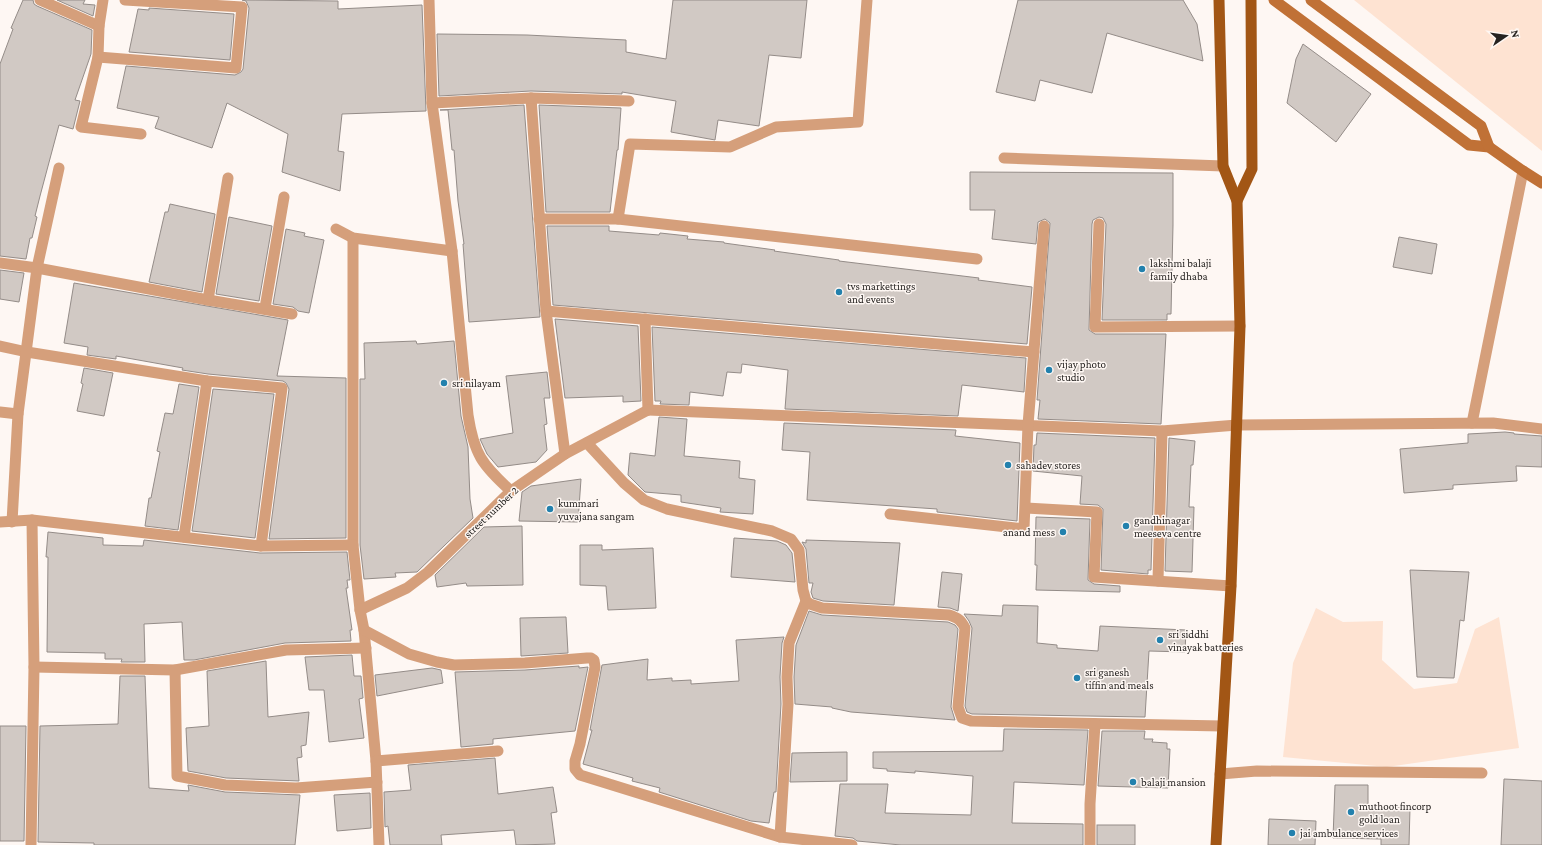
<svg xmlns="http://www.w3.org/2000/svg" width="1542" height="845" viewBox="0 0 1542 845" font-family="'Crimson Pro',serif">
	<rect width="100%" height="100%" fill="#fef7f3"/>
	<g fill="#fee3d2">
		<polygon points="1354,0 1542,0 1542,151"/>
		<polygon points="1316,608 1343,622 1383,621 1382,660 1414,689 1457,683 1475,629 1499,617 1519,748 1387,767 1283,757 1293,663"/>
	</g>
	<g fill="#d1c9c4" stroke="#948c88">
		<polygon points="23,0 33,0 34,4 37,6 92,30 91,54 75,100 80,101 73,129 59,125 40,196 35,216 37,217 32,238 30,238 26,259 0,256 0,64 13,29 11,28"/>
		<polygon points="57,0 85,0 83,4 95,5 93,16"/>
		<polygon points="242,0 338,1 338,9 422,5 426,111 342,114 338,151 344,152 340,191 282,172 288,134 227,103 212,148 155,128 159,117 117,108 126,66 235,75 241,72 243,69 249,8 246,1"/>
		<polygon points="673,0 807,0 801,58 769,55 759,126 718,120 715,140 671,132 676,101 622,92 622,94 531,91 439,96 437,34 527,35 626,40 626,52 666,59"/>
		<polygon points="1018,0 1183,0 1197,24 1203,61 1107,33 1092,93 1040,80 1035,101 996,92"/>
		<polygon points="149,8 234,14 230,60 129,52 138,9 149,10"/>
		<polygon points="1303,44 1371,94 1336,142 1287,103 1296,59"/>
		<polygon points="524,105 540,317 469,322 463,244 464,244 458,201 454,150 452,150 448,110 440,110"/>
		<polygon points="539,105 621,108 618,150 617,150 610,212 546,212"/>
		<polygon points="970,172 1173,173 1173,225 1171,314 1167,314 1167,320 1102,320 1106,224 1103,218 1099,217 1093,220 1092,224 1089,330 1095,334 1166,334 1161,424 1038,419 1040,400 1037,400 1050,223 1045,219 1038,222 1036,244 992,239 995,210 970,210"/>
		<polygon points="170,204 215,214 202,292 149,282 165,212 168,212"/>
		<polygon points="229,217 272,226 259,301 216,294"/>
		<polygon points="547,226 609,226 609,231 659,235 660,233 688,236 687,239 724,242 724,243 775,250 774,251 839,260 839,261 979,278 978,280 1032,287 1027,344 553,305"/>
		<polygon points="286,229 305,233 304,236 324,240 309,313 298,311 293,307 273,304"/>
		<polygon points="1399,237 1437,244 1432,274 1393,267"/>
		<polygon points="0,270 24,273 19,302 0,299"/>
		<polygon points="74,283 288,320 277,376 346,378 346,538 269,539 289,389 286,383 283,381 208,374 182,370 183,368 116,356 116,359 87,355 88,347 64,343"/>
		<polygon points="555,319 638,326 641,401 623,402 623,396 565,398"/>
		<polygon points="652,327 1026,358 1024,392 962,385 958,416 785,409 788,370 742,364 741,373 727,372 723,396 690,392 689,405 660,404 661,401 655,401"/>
		<polygon points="416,341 417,344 454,341 461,416 468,447 470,499 473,518 417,572 395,573 396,577 364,579 360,545 360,379 365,379 364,343"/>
		<polygon points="84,368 113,373 104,416 77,411 83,384 81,383"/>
		<polygon points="547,372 550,398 544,398 547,424 544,425 547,450 536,462 498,467 487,454 480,439 513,433 506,376"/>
		<polygon points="179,384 199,387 178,530 145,526 149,498 151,498 160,452 157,451 165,413 173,414"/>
		<polygon points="213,389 274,394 255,538 192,531"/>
		<polygon points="659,417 687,419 684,456 740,461 739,478 755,480 753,514 720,512 721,508 681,502 681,495 645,492 628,475 630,453 655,456"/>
		<polygon points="784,423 956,430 955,436 1020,443 1017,521 937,512 937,509 807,500 810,452 782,450"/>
		<polygon points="1505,432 1514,433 1514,434 1542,436 1542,467 1516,466 1517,481 1453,485 1453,489 1404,493 1400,449 1468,443 1468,434"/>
		<polygon points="1037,433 1155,438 1151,570 1148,570 1148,574 1101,570 1103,509 1098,505 1080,504 1082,476 1033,471 1034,445 1036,445"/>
		<polygon points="1169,438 1195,441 1193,465 1191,465 1189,507 1194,507 1192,572 1165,571"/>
		<polygon points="581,479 578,522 519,521 522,492 531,486"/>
		<polygon points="1036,517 1090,519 1088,580 1094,584 1120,586 1120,592 1036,590 1037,565 1035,565"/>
		<polygon points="522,526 523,585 467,586 466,583 437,587 435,575 484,527"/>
		<polygon points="48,532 103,538 103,545 143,546 144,540 260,553 347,552 350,580 347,580 348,588 346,588 352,630 350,630 351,641 285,643 194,660 184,660 182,622 144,624 145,662 121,662 122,659 105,659 105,653 47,652 48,557 46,557"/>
		<polygon points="734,538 777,541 786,545 792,553 795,582 731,577"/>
		<polygon points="806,540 900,543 894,605 823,601 813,598 811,592 813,583 809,583 806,549 802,542 806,543"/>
		<polygon points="580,545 602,545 602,550 653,548 656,608 608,610 606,586 580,585"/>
		<polygon points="1410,570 1469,572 1464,621 1460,620 1454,678 1417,677"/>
		<polygon points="942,572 962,574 958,611 950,608 938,607"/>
		<polygon points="1003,605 1038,606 1037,643 1057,645 1057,648 1098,651 1100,626 1186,630 1185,652 1149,651 1145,717 972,714 967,712 965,706 972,628 969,621 964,614 1002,616"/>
		<polygon points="809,611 822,615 948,622 955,625 958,629 951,707 955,720 851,712 832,708 832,707 795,704 794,677 796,645"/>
		<polygon points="566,617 568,653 521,656 520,618"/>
		<polygon points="784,637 782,643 780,677 781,704 776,792 774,792 769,823 751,821 659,792 660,788 632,781 633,778 583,764 592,730 590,730 602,665 648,659 647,680 672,678 672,681 691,680 691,684 739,681 736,640"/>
		<polygon points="352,655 354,676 361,676 363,698 359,699 364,738 329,742 324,690 309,690 305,657"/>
		<polygon points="266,661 268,717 309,712 306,745 301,746 302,757 297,758 299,781 226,778 188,771 186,728 209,726 207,671"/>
		<polygon points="579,666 579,668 588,667 575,731 493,739 493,744 461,747 455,672 525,670"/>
		<polygon points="432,668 441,670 443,683 377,696 375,675"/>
		<polygon points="120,676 145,676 149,788 189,791 188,785 225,792 300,795 295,845 94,845 94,843 38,842 40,726 118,724"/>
		<polygon points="0,726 26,726 24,841 0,841"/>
		<polygon points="1004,729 1088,730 1084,785 1014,782 1012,823 1083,824 1083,845 901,845 857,841 853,838 835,836 840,784 888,784 885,813 971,815 973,776 915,771 915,773 887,771 887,769 873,768 873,752 1003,751"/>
		<polygon points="1102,731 1145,731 1144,739 1153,739 1152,742 1167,743 1167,749 1170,749 1168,788 1098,786"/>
		<polygon points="847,752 847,781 790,782 792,753"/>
		<polygon points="495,758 498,794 553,787 557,812 551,813 555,844 516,845 514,830 441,835 442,845 390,845 388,826 385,827 384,792 411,790 408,765"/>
		<polygon points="1504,779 1542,781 1542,845 1501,845"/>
		<polygon points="1335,785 1368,785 1368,806 1410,808 1409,845 1381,845 1381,839 1333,838"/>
		<polygon points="370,793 371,828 337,831 334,795"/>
		<polygon points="1269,819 1316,821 1315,845 1268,845"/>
		<rect x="1097" y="825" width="38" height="20"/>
	</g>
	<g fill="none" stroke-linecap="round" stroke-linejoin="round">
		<polyline stroke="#d59f7b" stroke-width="11" points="1220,774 1257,771 1482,773"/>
		<g stroke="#d59f7b" stroke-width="11">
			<polyline points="40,0 99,26"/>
			<polyline points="103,0 99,26 98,57 81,127 141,134"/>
			<path d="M429 0 432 103 452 251 468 415C474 454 482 465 511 491"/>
			<polyline points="98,57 236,68 242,7 125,0"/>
			<polyline points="531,98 546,311 565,454"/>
			<polyline points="432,103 531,98 629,101"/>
			<polyline points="1004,158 1223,166"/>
			<polyline points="539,219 618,219 977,259"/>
			<polyline points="618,219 630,144 730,147 776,127 858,122 867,0"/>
			<polyline points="1099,224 1095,327 1240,326"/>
			<polyline points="336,229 353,238 452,251"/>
			<polyline points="353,238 353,545 360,610 364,630 376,761 379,845"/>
			<polyline points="0,263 37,268 208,300 292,314"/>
			<polyline points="208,300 228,178"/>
			<polyline points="265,308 284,197"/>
			<polyline points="546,311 1034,352"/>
			<polyline points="645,319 648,410"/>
			<polyline points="0,346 27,352 207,381 282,388 261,546"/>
			<polyline points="648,410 1162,431 1237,425 1493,423 1542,429"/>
			<polyline points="0,412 18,414"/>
			<polyline points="1472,423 1523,171"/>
			<path d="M587 443 624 483 644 500 667 509 772 531 791 539 799 550 803 590 806 601 810 604 822 608 949 615C958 618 961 620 965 628L958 707 962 718 971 721 1222 726"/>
			<polyline points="1026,508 1097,512 1094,577 1231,586"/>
			<polyline points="890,514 1024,529 1028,425 1044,226"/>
			<polyline points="0,522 32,520 261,546 353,545"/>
			<polyline points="12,522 18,414 37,268 59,168"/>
			<polyline points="184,537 207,381"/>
			<polyline points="1158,581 1162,431"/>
			<polyline points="360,610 407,588 428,572 511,491 565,454 648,410"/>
			<polyline points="364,630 409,654 437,662 454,665 525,663 587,658 591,658 594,660 595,667 580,744 575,761 575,769 580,775 780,837 852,845"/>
			<polyline points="34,667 175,670 286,650 366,648"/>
			<polyline points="175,670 177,776 225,785 296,788 377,782"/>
			<polyline points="376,761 498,751"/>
			<polyline points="780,837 788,704 787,677 789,643 806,601"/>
			<polyline points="31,845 34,667 32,520"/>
			<polyline points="1090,845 1090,804 1095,724"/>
		</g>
		<g stroke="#c07136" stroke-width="11">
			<polyline points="1274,0 1469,145 1489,147 1523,171 1542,183"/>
			<polyline points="1311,0 1481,126 1489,147"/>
		</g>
		<g stroke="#a25615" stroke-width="11">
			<polyline points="1237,201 1252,169 1251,0"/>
			<polyline points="1216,845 1231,586 1240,326 1237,201 1223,166 1219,0"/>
		</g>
	</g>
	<g fill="#2381ad" stroke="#fef7f3" stroke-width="1.5">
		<circle cx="1142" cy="269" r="4"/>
		<circle cx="839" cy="292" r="4"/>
		<circle cx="1049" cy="370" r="4"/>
		<circle cx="444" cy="383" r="4"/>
		<circle cx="1008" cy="465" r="4"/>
		<circle cx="550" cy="509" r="4"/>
		<circle cx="1126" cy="526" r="4"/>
		<circle cx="1063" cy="532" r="4"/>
		<circle cx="1160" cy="640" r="4"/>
		<circle cx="1077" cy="678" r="4"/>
		<circle cx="1133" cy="782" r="4"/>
		<circle cx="1351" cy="812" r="4"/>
		<circle cx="1292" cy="833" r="4"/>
	</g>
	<g text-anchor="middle" stroke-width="3" stroke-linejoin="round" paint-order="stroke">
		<g font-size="11" fill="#252220" stroke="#fef7f3" text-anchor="start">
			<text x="1150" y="267">lakshmi balaji<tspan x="1150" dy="13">family dhaba</tspan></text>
			<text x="847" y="290">tvs markettings<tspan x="847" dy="13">and events</tspan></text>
			<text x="1057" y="368">vijay photo<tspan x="1057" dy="13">studio</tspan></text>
			<text x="452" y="387">sri nilayam</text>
			<text x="1016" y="469">sahadev stores</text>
			<text x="558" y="507">kummari<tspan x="558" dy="13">yuvajana sangam</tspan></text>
			<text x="1134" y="524">gandhinagar<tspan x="1134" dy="13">meeseva centre</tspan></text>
			<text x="1055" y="536" text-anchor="end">anand mess</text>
			<text x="1168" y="638">sri siddhi<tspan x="1168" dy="13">vinayak batteries</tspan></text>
			<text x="1085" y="676">sri ganesh<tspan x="1085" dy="13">tiffin and meals</tspan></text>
			<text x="1141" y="786">balaji mansion</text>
			<text x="1359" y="810">muthoot fincorp<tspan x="1359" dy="13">gold loan</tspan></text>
			<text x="1300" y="837">jai ambulance services</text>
		</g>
		<g font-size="11" fill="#252220" stroke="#fef7f3">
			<text transform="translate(491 512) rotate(-43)" y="4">street number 2</text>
		</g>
	</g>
	<g transform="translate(1506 36) rotate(77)" stroke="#fef7f3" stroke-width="3" paint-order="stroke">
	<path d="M0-3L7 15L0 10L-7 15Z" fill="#252220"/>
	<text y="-6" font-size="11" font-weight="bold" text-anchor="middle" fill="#252220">N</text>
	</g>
</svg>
